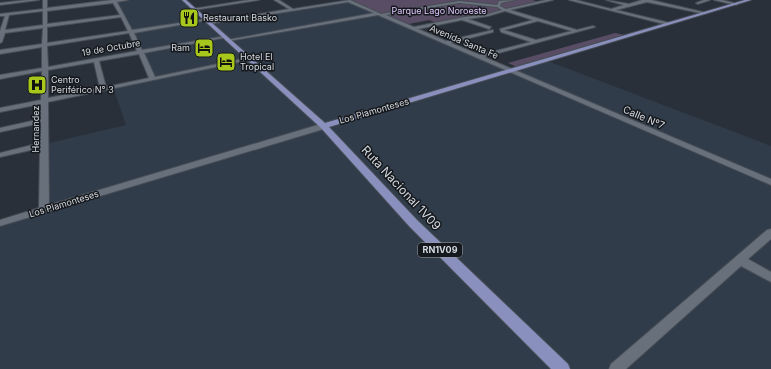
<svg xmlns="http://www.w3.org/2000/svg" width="771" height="369" viewBox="0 0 771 369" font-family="Inter,sans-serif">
	<rect width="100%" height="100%" fill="#29303a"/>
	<polygon fill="#303c4a" points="126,0 184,0 210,23 349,1 510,71 545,60 771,146 771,369 0,369 0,223 44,210 45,144 126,125 113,87 153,79 115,1"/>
	<g fill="#594d65">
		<polygon points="349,0 532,0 540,2 488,15 437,23 429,20 404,25"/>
		<polygon points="615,33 625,35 517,67 508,63"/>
	</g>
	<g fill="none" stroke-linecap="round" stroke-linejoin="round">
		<g stroke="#484e56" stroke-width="2">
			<g id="minor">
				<polygon points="27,0 39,0 0,5 0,3"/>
				<path d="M43 0H47V8L112 0H128L117 2 132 30 206 19 208 20 134 33 142 50 226 36 228 37 144 53 155 77 251 57 254 59 48 102 49 205 321 124H327L328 126 327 128 0 226V220L39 208 40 148 0 157V153L40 143 41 123 0 132V128L41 119V104L0 112V108L41 100 42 71 0 79V75L42 68V47L0 54V50L42 44 43 28 5 33 2 42 0 43V31L5 16H0V14L43 9ZM113 3 120 15 47 24V11ZM43 11V25L5 30 9 15ZM121 17 128 31 47 43V27ZM129 33 137 51 48 67 47 46ZM139 54 149 78 106 87 99 61ZM94 62 100 88 48 98V70Z"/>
				<polygon points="249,0 259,0 194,10 192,9"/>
				<path d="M274 0H279L293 9 350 0 381 14 459 1 497 5 499 1 515 0 501 3 500 6 506 9 546 0H553L510 10 577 30 593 26 595 27 484 57 771 179V185L378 15 229 41 227 40 374 13 348 2 209 24 207 23 289 9ZM459 3 497 7 502 10 488 14 464 17 414 27 386 15ZM505 11 533 20 500 29 501 32 531 42 480 55 451 43 493 32V30L446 41 418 29 462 20 489 29 491 27 468 19 488 16ZM538 21 572 31 536 40 504 30Z"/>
				<polygon points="569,0 576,0 611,9 624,5 606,0 629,4 642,0 651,0 707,13 705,14 647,2 616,10 670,23 668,25"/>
				<polygon points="704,0 710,0 698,4 696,3"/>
				<polygon points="714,0 722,0 738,4 736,5"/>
				<polygon points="771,229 771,239 748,259 771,272 771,282 741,266 626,369 609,369 611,364 767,230"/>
			</g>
		</g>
		<g stroke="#484e56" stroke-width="2">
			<polygon id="major" points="182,0 186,0 325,123 745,0 751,0 329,127 417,220 568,364 570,369 551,369 409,226 321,128"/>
		</g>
		<use href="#minor" fill="#68707b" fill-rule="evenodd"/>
		<use href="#major" fill="#8a90bd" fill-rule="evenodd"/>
	</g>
	<defs>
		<g id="restaurant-square" transform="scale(1)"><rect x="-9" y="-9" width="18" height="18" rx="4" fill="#a8c71c" stroke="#15181c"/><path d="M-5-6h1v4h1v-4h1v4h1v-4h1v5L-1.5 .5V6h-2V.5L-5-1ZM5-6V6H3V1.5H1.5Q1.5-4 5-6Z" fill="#111"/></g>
		<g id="hotel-square" transform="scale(1)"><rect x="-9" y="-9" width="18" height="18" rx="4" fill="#a8c71c" stroke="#15181c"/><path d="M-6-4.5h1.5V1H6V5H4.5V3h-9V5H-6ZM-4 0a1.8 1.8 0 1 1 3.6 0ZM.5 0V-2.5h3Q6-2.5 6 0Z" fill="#111"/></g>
		<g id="hospital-square" transform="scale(1)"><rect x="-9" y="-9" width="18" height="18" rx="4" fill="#a8c71c" stroke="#15181c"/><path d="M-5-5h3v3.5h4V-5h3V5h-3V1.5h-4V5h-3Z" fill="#111"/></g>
	</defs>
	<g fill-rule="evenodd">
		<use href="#restaurant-square" x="189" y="18"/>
		<use href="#hotel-square" x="204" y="48"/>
		<use href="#hotel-square" x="226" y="62"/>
		<use href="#hospital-square" x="37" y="85"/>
	</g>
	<g text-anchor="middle" stroke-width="3" stroke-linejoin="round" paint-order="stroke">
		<g font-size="9" fill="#e1c8fc" stroke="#15181c">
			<text x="439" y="14">Parque Lago Noroeste</text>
		</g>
		<g font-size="9" fill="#d5dae0" stroke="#15181c" text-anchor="start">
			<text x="203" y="21">Restaurant Basko</text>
			<text x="190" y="51" text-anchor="end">Ram</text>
			<text x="240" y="60">Hotel El<tspan x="240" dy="10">Tropical</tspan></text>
			<text x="51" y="83">Centro<tspan x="51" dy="10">Periférico N° 3</tspan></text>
		</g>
		<g font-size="9" fill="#d5dae0" stroke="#15181c">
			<text transform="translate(464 42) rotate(23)" y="3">Avenida Santa Fe</text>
			<text transform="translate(111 48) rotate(-10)" y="3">19 de Octubre</text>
			<text transform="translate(374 111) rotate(-16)" y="3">Los Piamonteses</text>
			<text transform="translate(36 129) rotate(-90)" y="3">Hernandez</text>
			<text transform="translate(64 204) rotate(-17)" y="3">Los Piamonteses</text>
		</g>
		<rect fill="#15181c" stroke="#9ba0a5" stroke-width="1" x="418" y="243" width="44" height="14" rx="3"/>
		<g font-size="9" font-weight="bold" fill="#d5dae0">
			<text x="440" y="253">RN1V09</text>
		</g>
		<g font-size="10" fill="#d5dae0" stroke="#15181c">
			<text transform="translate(644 117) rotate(23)" y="4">Calle Nº7</text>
		</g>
		<g font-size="12" fill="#d5dae0" stroke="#15181c">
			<text transform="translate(401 188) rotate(47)" y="4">Ruta Nacional 1V09</text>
		</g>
	</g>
</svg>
